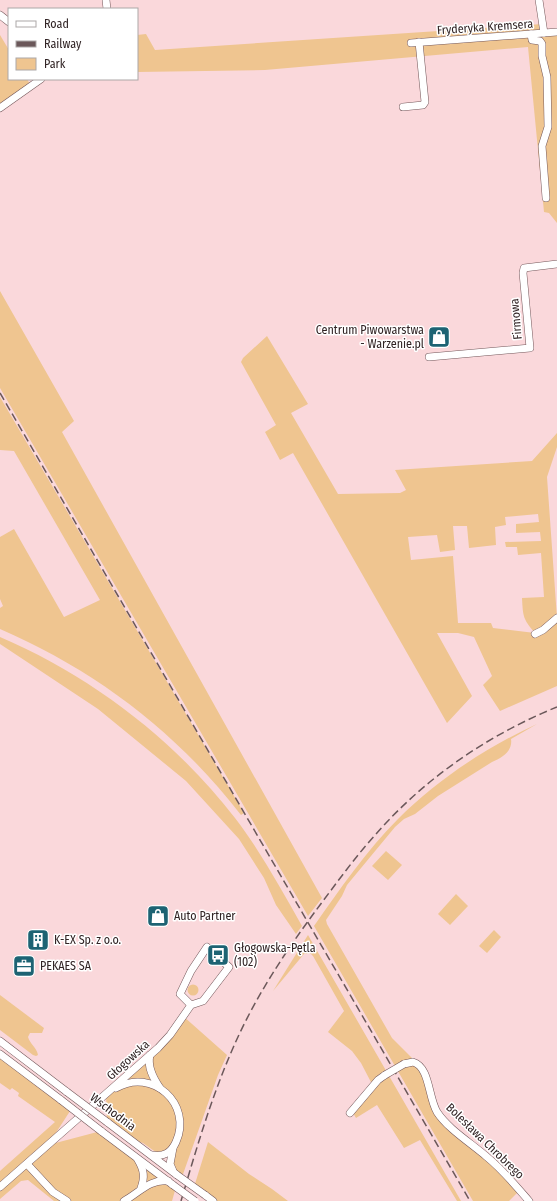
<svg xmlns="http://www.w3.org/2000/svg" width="557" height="1201" viewBox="0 0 557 1201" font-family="'Fira Sans Condensed',sans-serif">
	<rect width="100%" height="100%" fill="#fad8db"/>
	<g fill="#efc590" fill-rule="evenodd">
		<polygon points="543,24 544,33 557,33 557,223 549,213 544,212 528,47 265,70 137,72 137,35 146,34 155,50"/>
		<polygon points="0,35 9,50 9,79 27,79 31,86 0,108"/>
		<polygon points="0,291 74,421 62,432 322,898 308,916 0,388"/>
		<path d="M267 336 308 404 291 413 338 494 400 493 406 490 395 470 532 461 557 433V447L547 477 557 618V686L500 711 483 685 492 676 474 637 458 633H437L472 696 447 723 293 453 280 460 265 432 276 425 241 362 243 358ZM538 514 539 522 516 524V533L540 532 541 541 505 542 506 547H517L518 555 541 553 544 597 522 598C523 617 523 619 535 633L493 628 491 623H458L453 556 411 560 408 537 437 535 440 552 455 550 453 526H467L469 548 496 545 495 527 506 525 505 517Z"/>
		<path d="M0 397 244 813 241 815C177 732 95 670 0 629V608L3 606 0 599V537L14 529 64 617 100 600 14 451 0 450Z"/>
		<path d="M0 637C91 676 174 739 235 818 261 852 281 889 302 926L296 934 276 905 264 878 239 839 186 781 98 709 0 644Z"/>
		<path d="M537 724 511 739C513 751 502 758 492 762L438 796 415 814 404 819 395 827 347 885 342 896 326 920 327 924 392 1038 418 1064 434 1108 520 1190 509 1201H473L314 926C340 889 366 851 398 819 438 779 487 747 537 724Z"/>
		<polygon points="386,851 402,865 388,880 372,866"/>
		<polygon points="456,894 468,906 450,925 438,914"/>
		<polygon points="494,930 501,937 487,953 479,946"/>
		<polygon points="308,935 461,1201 457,1201 420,1140 404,1148 377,1105 356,1118 352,1111 373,1086 361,1063 352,1051 328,1032 344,1011 313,956 310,953 304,954 273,991"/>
		<circle cx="193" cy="990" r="5.5"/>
		<path d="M0 995 44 1028 42 1033H30L28 1037C30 1044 37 1048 38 1055L36 1056 33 1055 0 1030Z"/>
		<polygon points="183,1016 227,1055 218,1075 182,1177 174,1172 168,1152 157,1153 143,1143 133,1140 107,1122 106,1095 150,1055"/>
		<polygon points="0,1054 72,1108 48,1145 101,1131 176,1187 172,1201 54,1201 28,1180 21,1181 0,1199 0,1171 55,1122 18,1096 19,1093 12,1088 10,1090 0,1083"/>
		<polygon points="208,1142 249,1174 272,1189 288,1201 215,1201 194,1187"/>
	</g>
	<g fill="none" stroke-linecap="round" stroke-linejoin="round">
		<g stroke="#74575a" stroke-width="8">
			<g id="minor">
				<polyline points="106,0 107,9"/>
				<polyline points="539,0 544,33"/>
				<polyline points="0,15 9,22"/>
				<polyline points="531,34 532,40 540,41 542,44 542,56 547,77 548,127 542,146 546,198"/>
				<polyline points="411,43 557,32"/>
				<polyline points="403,107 423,105 425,102 419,42"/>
				<polyline points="0,108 41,79"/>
				<polyline points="429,357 530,348 523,273 524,268 557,264"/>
				<polyline points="535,634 543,630 557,618"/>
				<polyline points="0,1041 67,1092"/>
				<polyline points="0,1054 61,1100"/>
				<path d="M150 1055C147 1067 153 1078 160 1088"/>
				<path d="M404 1064 413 1062C430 1067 428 1097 437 1112 448 1129 471 1143 487 1157 503 1170 516 1186 529 1201"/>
				<path d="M116 1088C152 1067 193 1104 176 1142 171 1153 164 1157 152 1155"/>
				<polyline points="350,1113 378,1080 385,1075"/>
				<polyline points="107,1122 177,1175"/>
				<polyline points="101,1131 173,1185"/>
				<path d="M138 1160C144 1170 145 1177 141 1188"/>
				<polyline points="27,1164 53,1192 67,1201"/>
				<polyline points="173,1171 170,1164 173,1148"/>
				<polyline points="0,1187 158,1048 170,1035 191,1005 203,1001 229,967 207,947 191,971 180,994 191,1005"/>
				<polyline points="205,1195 213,1201"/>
				<path d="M124 1201C139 1193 149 1179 168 1181"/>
			</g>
		</g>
		<use href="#minor" stroke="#fff" stroke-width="7"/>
		<g stroke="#6b585a" stroke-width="1.5" stroke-dasharray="8 4" stroke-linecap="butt">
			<polyline points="0,393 470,1201"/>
			<path d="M181 1201C196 1150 211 1098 233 1048 255 997 287 949 320 905 338 881 356 856 376 834 425 778 488 735 557 707"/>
		</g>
		<g stroke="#74575a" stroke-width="8" stroke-linecap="butt">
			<g id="minor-bridge">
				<polyline points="385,1075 404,1064"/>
				<polyline points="67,1092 107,1122"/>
				<polyline points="61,1100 101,1131"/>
				<polyline points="177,1175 205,1195"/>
				<polyline points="173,1185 195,1201"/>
			</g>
		</g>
		<use href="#minor-bridge" stroke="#fff" stroke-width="7"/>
	</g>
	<defs>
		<g id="shop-square" transform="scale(1.15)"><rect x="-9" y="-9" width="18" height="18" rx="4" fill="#1d6373" stroke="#fff"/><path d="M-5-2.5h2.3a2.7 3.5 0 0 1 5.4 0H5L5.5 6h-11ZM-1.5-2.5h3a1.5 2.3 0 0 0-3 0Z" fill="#fff"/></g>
		<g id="building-square" transform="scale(1.15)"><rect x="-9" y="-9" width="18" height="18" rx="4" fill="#1d6373" stroke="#fff"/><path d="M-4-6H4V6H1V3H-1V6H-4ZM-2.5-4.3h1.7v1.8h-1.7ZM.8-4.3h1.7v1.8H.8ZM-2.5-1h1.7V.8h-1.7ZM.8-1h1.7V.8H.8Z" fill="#fff"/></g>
		<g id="bus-square" transform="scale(1.15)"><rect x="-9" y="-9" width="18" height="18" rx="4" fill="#1d6373" stroke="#fff"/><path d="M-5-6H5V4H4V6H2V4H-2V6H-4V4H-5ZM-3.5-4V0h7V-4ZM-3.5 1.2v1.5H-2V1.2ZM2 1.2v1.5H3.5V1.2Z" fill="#fff"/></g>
		<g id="office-square" transform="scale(1.15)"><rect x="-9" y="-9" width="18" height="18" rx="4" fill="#1d6373" stroke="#fff"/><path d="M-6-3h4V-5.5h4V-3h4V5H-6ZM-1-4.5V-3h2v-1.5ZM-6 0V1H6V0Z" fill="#fff"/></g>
	</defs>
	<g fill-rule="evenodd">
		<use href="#shop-square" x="439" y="337"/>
		<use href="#shop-square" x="158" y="916"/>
		<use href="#building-square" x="38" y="940"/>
		<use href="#bus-square" x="218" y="955"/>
		<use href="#office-square" x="24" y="966"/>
	</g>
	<g text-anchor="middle" stroke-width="3" stroke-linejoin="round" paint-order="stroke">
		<g font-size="12" fill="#302324" stroke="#fff">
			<text transform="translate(485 27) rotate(-4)" y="4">Fryderyka Kremsera</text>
			<text transform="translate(516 319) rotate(-95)" y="4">Firmowa</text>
			<text transform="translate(128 1060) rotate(-42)" y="4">Głogowska</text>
			<text transform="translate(113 1112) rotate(37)" y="4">Wschodnia</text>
			<text transform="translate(485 1141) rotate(44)" y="4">Bolesława Chrobrego</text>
		</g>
		<g font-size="12" fill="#302324" stroke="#fff" text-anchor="start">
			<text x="424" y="334" text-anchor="end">Centrum Piwowarstwa<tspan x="424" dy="14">- Warzenie.pl</tspan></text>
			<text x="174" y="920">Auto Partner</text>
			<text x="54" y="944">K-EX Sp. z o.o.</text>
			<text x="234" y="952">Głogowska-Pętla<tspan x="234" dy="14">(102)</tspan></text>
			<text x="40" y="970">PEKAES SA</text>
		</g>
	</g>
	<rect x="8" y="8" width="130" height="72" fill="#ffffff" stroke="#aca7a7"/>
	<rect x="16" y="21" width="20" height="6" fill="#ffffff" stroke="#aca7a7"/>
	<text x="44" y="28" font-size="12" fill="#302324">Road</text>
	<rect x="16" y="41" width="20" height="6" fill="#6b585a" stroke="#aca7a7"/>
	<text x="44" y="48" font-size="12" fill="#302324">Railway</text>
	<rect x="16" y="58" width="20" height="12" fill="#efc590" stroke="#aca7a7"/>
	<text x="44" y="68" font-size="12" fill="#302324">Park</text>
</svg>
